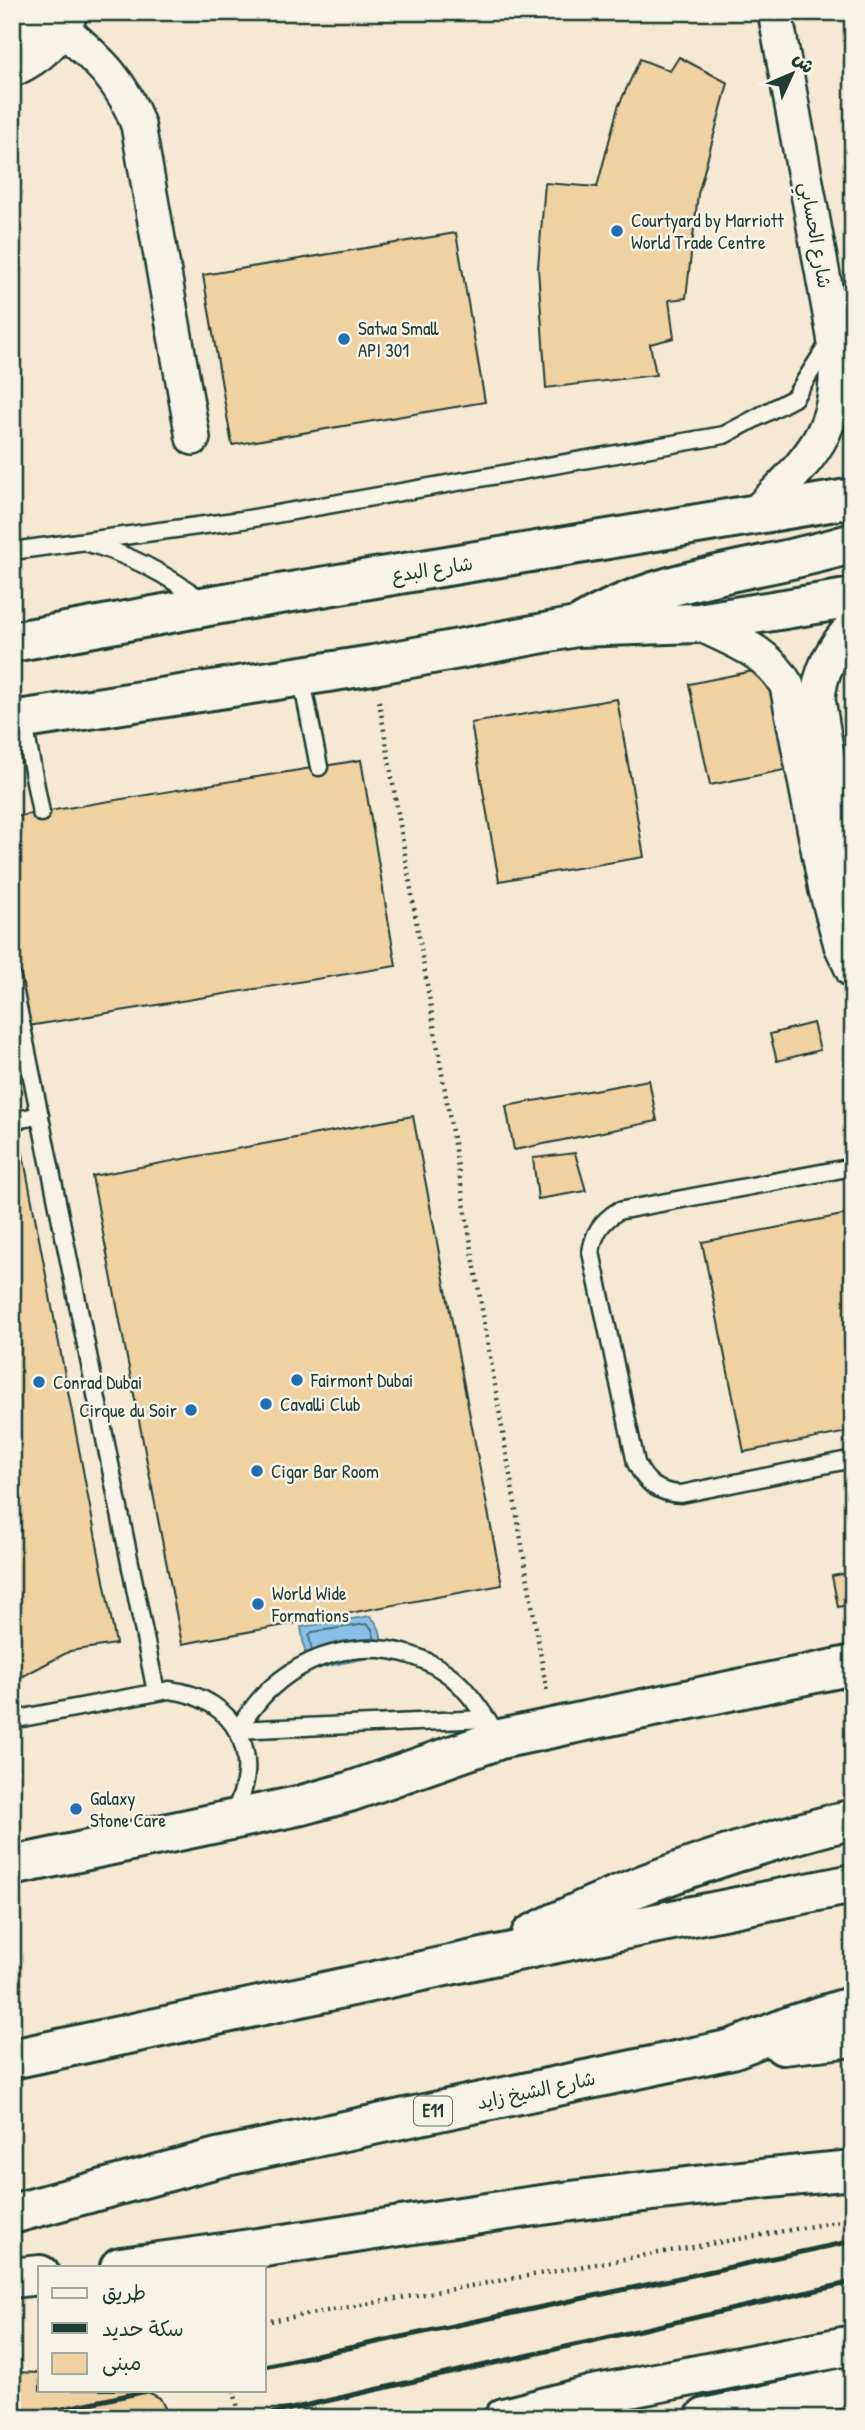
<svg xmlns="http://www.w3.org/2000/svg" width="865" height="2430" viewBox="0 0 865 2430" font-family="'Patrick Hand','Playpen Sans Arabic',sans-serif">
	<rect width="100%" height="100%" fill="#f5e9d3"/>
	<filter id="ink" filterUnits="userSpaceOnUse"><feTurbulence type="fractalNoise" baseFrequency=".0143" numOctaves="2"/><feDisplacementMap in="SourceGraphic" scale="14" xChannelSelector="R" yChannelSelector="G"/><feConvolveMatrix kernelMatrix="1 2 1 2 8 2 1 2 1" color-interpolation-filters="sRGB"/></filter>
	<g filter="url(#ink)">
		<path fill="#8abfe7" stroke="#5f8b9f" stroke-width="2" d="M370 1616C383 1628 383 1640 378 1656L308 1670 301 1627Z"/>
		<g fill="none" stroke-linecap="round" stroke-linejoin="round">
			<polyline stroke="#4a717c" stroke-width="2" points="312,1651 309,1636 312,1632 367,1624 372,1629 375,1640"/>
		</g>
		<g fill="#efd1a2" stroke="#1f3d34" stroke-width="2">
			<polygon points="679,57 728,83 698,194 686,298 669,300 674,338 650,344 656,375 546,388 538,268 545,183 597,187 618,107 640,59 670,71"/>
			<polygon points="456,233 485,402 232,445 203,275"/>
			<polygon points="768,668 789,769 710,785 689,684"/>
			<polygon points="617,699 644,857 499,881 471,723"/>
			<polygon points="361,760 396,966 28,1026 12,932 12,817"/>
			<polygon points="813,1023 820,1050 777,1061 770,1034"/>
			<polygon points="649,1080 657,1121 514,1150 506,1106"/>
			<polygon points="12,1096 116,1644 70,1651 12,1682"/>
			<polygon points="413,1116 502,1585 182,1644 92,1176"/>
			<polygon points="575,1153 586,1191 538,1199 533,1158"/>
			<polygon points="853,1213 853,1431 744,1452 702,1242"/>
			<polygon points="853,1572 853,1604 838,1607 832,1576"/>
			<polygon points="12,2372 40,2373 40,2390 144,2390 160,2398 170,2418 12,2418"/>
		</g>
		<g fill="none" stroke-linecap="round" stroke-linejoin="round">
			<g stroke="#1f3d34" stroke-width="21">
				<g id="service">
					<path d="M88 543C131 555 168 575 204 602"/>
					<polyline points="12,551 242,520 724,435 794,398 829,343"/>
					<polyline points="301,675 319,767"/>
					<polyline points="23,719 41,813"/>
					<polyline points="12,978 156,1692"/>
					<polyline points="17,1120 40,1115"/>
					<path d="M853 1167 618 1211C601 1222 594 1233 591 1252L636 1463C646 1484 659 1493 681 1494L853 1459"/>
					<path d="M12 1720 169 1690C237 1698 266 1757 232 1816"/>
					<path d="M237 1730C247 1716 257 1700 271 1688 319 1644 390 1635 445 1672 468 1687 484 1716 500 1738"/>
					<polyline points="237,1730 487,1719"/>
				</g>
			</g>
			<g stroke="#1f3d34" stroke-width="38">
				<g id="minor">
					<path d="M63 29C97 59 123 81 138 125L193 438"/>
					<polyline points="12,42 22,35 41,12"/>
					<path d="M12 70C39 58 59 40 71 12"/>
					<path d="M754 515C815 453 845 429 834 336L775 12"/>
					<path d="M698 623C734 641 767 650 787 686L826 890 841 945 853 971"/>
					<path d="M848 883 818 699C820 671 834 646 853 626"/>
				</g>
			</g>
			<g stroke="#1f3d34" stroke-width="44">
				<g id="tertiary">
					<polyline points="12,1866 302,1805 349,1792 500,1739 853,1665"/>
					<polyline points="504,2418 593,2395 853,2345"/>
					<polyline points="705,2418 853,2386"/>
				</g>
			</g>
			<g stroke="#1f3d34" stroke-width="44">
				<g id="secondary">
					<path d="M584 623C667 574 763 571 853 543"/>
					<polyline points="12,642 208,606 853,498"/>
					<polyline points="12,721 373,665 576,627 698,623 853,598"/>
				</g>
			</g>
			<g stroke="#1f3d34" stroke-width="44">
				<g id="motorway">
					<path d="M531 1935C633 1883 742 1847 853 1819"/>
					<polyline points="783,2045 853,2037"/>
					<polyline points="12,2059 492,1956 853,1884"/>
					<polyline points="12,2214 217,2158 732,2049 796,2024 853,2006"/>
					<path d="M120 2267C236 2253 351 2233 467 2216 595 2196 724 2182 853 2170"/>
					<polyline points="12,2278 40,2275"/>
				</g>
			</g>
			<g stroke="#1f3d34" stroke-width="4.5" stroke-dasharray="2 5" stroke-linecap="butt">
				<polyline points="379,701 547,1693"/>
				<polyline points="264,2322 853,2219"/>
				<polyline points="234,2390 240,2418"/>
			</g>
			<use href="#service" stroke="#f7f3e8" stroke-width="16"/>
			<use href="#minor" stroke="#f7f3e8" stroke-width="33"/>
			<use href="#tertiary" stroke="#f7f3e8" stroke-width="38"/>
			<use href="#secondary" stroke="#f7f3e8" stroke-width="38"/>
			<use href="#motorway" stroke="#f7f3e8" stroke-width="38"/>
			<g stroke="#1f3d34" stroke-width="5">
				<polyline points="264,2366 853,2241"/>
				<polyline points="20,2418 152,2390"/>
				<polyline points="251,2418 853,2282"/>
			</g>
		</g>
	</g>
	<g fill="#1f6fb2" stroke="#f7f3e8" stroke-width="2.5">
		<circle cx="617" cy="231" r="7"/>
		<circle cx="344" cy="339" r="7"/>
		<circle cx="297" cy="1380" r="7"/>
		<circle cx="39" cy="1382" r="7"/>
		<circle cx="266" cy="1404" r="7"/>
		<circle cx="191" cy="1410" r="7"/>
		<circle cx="257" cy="1471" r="7"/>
		<circle cx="258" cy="1604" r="7"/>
		<circle cx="76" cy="1809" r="7"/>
	</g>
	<g text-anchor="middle" stroke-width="5" stroke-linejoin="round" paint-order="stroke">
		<rect fill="#f7f3e8" stroke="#60746a" stroke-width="2" x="414" y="2096.5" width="38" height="29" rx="5"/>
		<g font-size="18" font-weight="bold" fill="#1f3d34">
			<text x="433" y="2117">E11</text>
		</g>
		<g font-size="19" fill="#1f3d34" stroke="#f7f3e8" text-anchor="start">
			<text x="631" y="227">Courtyard by Marriott<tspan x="631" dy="22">World Trade Centre</tspan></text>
			<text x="358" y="335">Satwa Small<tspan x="358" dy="22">API 301</tspan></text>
			<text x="311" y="1387">Fairmont Dubai</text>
			<text x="53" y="1389">Conrad Dubai</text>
			<text x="280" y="1411">Cavalli Club</text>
			<text x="177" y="1417" text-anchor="end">Cirque du Soir</text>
			<text x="271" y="1478">Cigar Bar Room</text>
			<text x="272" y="1600">World Wide<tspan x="272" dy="22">Formations</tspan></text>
			<text x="90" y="1805">Galaxy<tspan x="90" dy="22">Stone Care</tspan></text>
		</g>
		<g font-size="19" fill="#1f3d34" stroke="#f7f3e8">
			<text transform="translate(816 235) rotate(80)" y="7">شارع الحسابي</text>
			<text transform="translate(432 569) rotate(-9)" y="7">شارع البدع</text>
			<text transform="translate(536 2090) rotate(-12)" y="7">شارع الشيخ زايد</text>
		</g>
	</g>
	<rect width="865" height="2430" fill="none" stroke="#f7f3e8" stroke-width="42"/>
	<rect x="21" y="21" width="823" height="2388" fill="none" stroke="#1f3d34" stroke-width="2.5" filter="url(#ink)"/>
	<rect x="38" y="2266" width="228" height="126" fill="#f7f3e8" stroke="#a1aaa0" stroke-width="2"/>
	<rect x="52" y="2288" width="35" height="10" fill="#f7f3e8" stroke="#a1aaa0" stroke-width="2"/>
	<text x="102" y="2300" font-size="21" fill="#1f3d34">طريق</text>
	<rect x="52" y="2323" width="35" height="10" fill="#1f3d34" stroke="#a1aaa0" stroke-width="2"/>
	<text x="102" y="2336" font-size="21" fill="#1f3d34">سكة حديد</text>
	<rect x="52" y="2353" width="35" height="21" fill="#efd1a2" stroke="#a1aaa0" stroke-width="2"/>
	<text x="102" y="2370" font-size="21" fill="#1f3d34">مبنى</text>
	<g transform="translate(792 74) rotate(46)" stroke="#f7f3e8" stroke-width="5" paint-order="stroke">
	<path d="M0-5L12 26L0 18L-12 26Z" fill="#1f3d34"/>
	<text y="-10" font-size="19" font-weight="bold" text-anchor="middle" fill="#1f3d34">ش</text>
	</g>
</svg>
